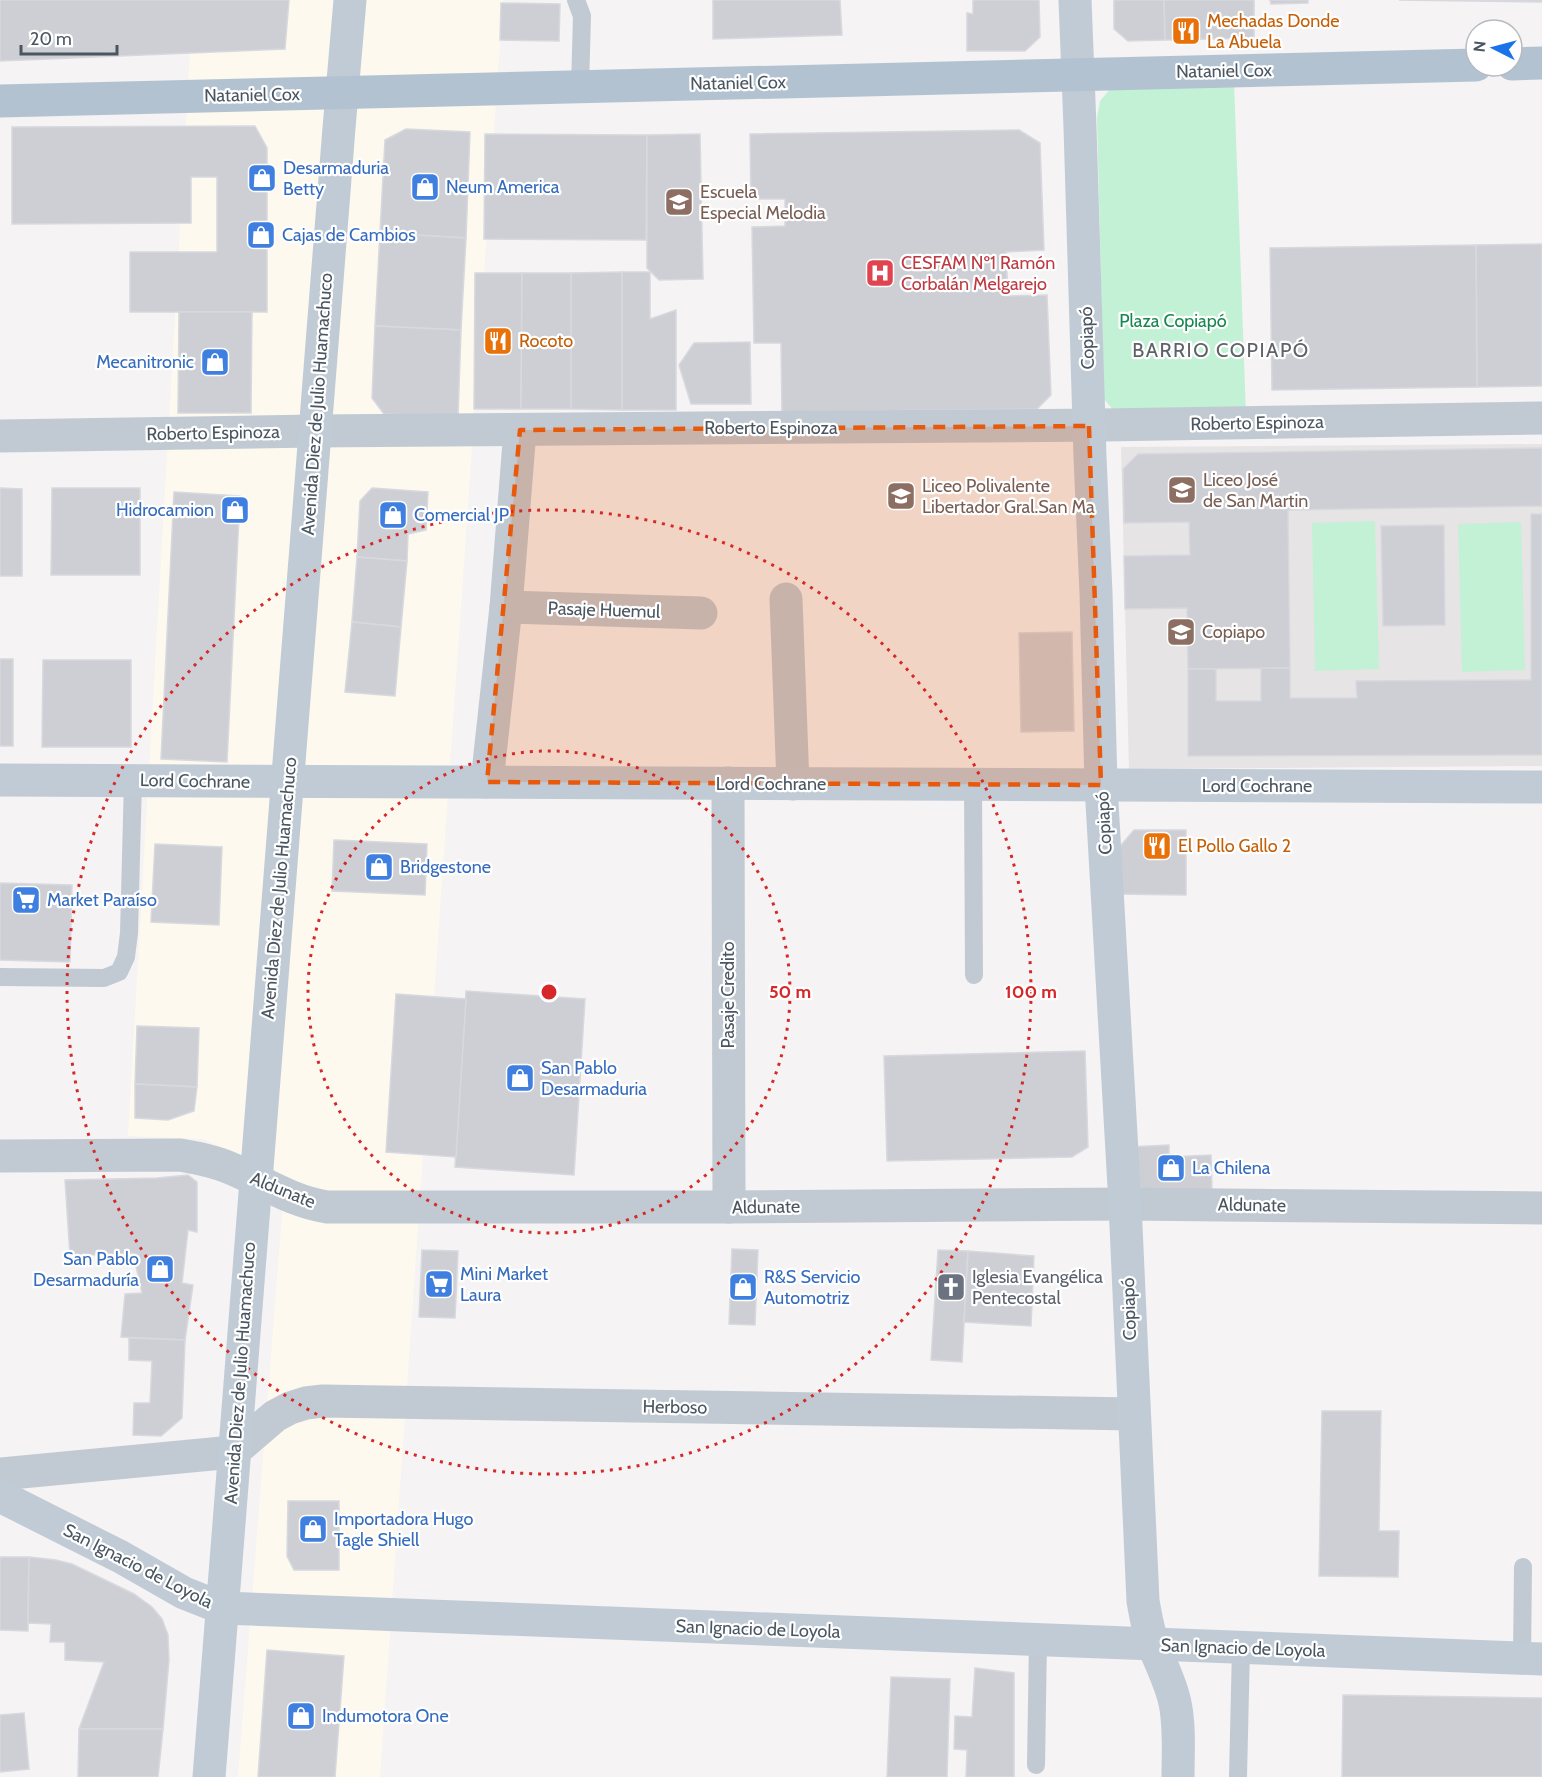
<svg xmlns="http://www.w3.org/2000/svg" width="1542" height="1777" viewBox="0 0 1542 1777" font-family="Cabin,sans-serif">
	<rect width="100%" height="100%" fill="#f5f3f3"/>
	<polygon fill="#fdf9ef" points="0,0 503,0 380,1777 238,1777 285,1176 203,1139 128,1136 190,52"/>
	<polygon fill="#e6e4e5" points="1542,444 1542,766 1129,769 1121,447"/>
	<g fill="#c3f1d5">
		<polygon points="1234,82 1246,415 1114,411 1104,399 1097,118 1100,101 1111,88"/>
		<polygon points="1375,521 1379,669 1315,671 1312,523"/>
		<polygon points="1521,522 1525,670 1462,672 1458,524"/>
	</g>
	<g fill="#cdcfd5" stroke="#d7d9de" stroke-width="1.5">
		<polygon points="0,0 289,0 285,49 0,61"/>
		<polygon points="713,0 840,0 842,35 713,39"/>
		<polygon points="973,0 1039,0 1040,37 1025,51 967,51 967,13 973,14"/>
		<polygon points="1114,0 1164,0 1165,40 1128,41 1114,29"/>
		<polygon points="1164,0 1254,0 1254,38 1165,40"/>
		<polygon points="1270,0 1308,0 1308,3 1271,4"/>
		<polygon points="1399,0 1542,0 1542,2"/>
		<polygon points="501,3 560,4 559,41 500,40"/>
		<polygon points="255,126 267,148 267,312 130,312 130,252 217,252 217,177 191,177 191,223 12,224 12,127"/>
		<polygon points="406,129 470,132 466,238 380,233 385,140"/>
		<polygon points="1019,130 1040,143 1044,250 1006,252 1008,296 1047,295 1051,395 1037,409 782,412 781,343 754,343 752,227 785,226 785,199 751,199 750,134"/>
		<polygon points="485,134 647,135 646,240 484,239"/>
		<polygon points="700,134 703,279 659,280 647,268 647,135"/>
		<polygon points="380,233 466,238 461,330 375,326"/>
		<polygon points="1542,244 1542,386 1477,387 1476,245"/>
		<polygon points="1476,245 1477,387 1272,390 1270,248"/>
		<polygon points="622,272 622,410 571,409 571,273"/>
		<polygon points="622,272 650,272 650,319 676,310 676,410 622,410"/>
		<polygon points="475,273 522,273 521,409 474,409"/>
		<polygon points="522,273 571,273 571,409 521,409"/>
		<polygon points="179,312 252,312 251,413 178,413"/>
		<polygon points="375,326 461,330 458,417 384,414 372,398"/>
		<polygon points="750,342 751,404 691,404 679,365 694,343"/>
		<polygon points="1542,448 1542,506 1288,510 1290,668 1188,669 1187,608 1125,609 1124,556 1190,555 1189,522 1124,523 1123,469 1138,454"/>
		<polygon points="0,488 22,489 22,576 0,576"/>
		<polygon points="52,488 140,488 140,575 51,575"/>
		<polygon points="372,488 428,492 426,530 408,534 407,561 357,557 360,501"/>
		<polygon points="174,492 240,496 227,762 161,759"/>
		<polygon points="1531,514 1542,514 1542,755 1188,756 1188,669 1216,669 1216,701 1261,701 1261,668 1290,668 1290,698 1357,698 1356,681 1531,680"/>
		<polygon points="1444,525 1445,625 1383,626 1381,526"/>
		<polygon points="357,557 407,561 401,627 352,622"/>
		<polygon points="352,622 401,627 395,696 345,692"/>
		<polygon points="1072,632 1074,731 1021,732 1019,633"/>
		<rect x="0" y="659" width="13" height="87"/>
		<polygon points="43,660 131,660 131,747 42,747"/>
		<polygon points="1134,830 1186,830 1186,895 1116,894 1116,851"/>
		<polygon points="334,840 427,844 425,895 332,891"/>
		<polygon points="155,844 222,847 219,925 151,922"/>
		<polygon points="0,883 72,885 70,962 0,960"/>
		<polygon points="466,991 585,999 574,1175 455,1167"/>
		<polygon points="396,994 466,999 456,1157 386,1152"/>
		<polygon points="137,1026 199,1028 197,1087 135,1084"/>
		<polygon points="1085,1051 1088,1147 1072,1157 887,1161 884,1056"/>
		<polygon points="135,1084 197,1087 194,1111 168,1120 135,1118"/>
		<polygon points="1169,1145 1169,1157 1211,1155 1212,1190 1148,1193 1131,1179 1129,1147"/>
		<polygon points="188,1175 197,1182 197,1232 188,1230 182,1283 193,1285 185,1340 121,1337 125,1294 142,1293 133,1253 70,1256 65,1180 157,1178"/>
		<polygon points="732,1249 758,1250 755,1325 729,1324"/>
		<polygon points="422,1250 458,1251 455,1318 419,1317"/>
		<polygon points="938,1250 968,1251 962,1362 931,1360"/>
		<polygon points="968,1251 1034,1256 1031,1326 964,1322"/>
		<polygon points="129,1338 185,1340 182,1418 161,1436 133,1435 134,1403 150,1403 152,1361 129,1360"/>
		<polygon points="1322,1411 1381,1411 1379,1531 1399,1531 1398,1577 1319,1576"/>
		<polygon points="288,1501 339,1501 339,1570 294,1570 287,1556"/>
		<polygon points="0,1557 29,1557 28,1631 0,1630"/>
		<polygon points="29,1557 56,1560 72,1564 134,1594 152,1607 162,1619 168,1635 169,1660 163,1729 79,1729 104,1662 65,1660 65,1642 50,1642 51,1624 28,1623"/>
		<polygon points="267,1650 344,1656 335,1777 258,1777"/>
		<polygon points="975,1668 1014,1673 1014,1777 966,1777 967,1750 954,1749 955,1716 972,1717"/>
		<polygon points="891,1677 950,1679 947,1777 887,1777"/>
		<polygon points="1343,1695 1542,1698 1542,1777 1342,1777"/>
		<polygon points="24,1713 29,1769 0,1772 0,1715"/>
		<polygon points="79,1729 163,1729 158,1777 78,1777"/>
	</g>
	<g fill="none" stroke-linecap="round" stroke-linejoin="round">
		<g stroke="#c1cad2" stroke-width="18">
			<polyline points="576,0 582,16 580,87"/>
			<polyline points="973,784 974,975"/>
			<polyline points="0,977 104,978 119,972 126,957 129,933 133,780"/>
			<polyline points="1522,1658 1523,1567"/>
			<polyline points="1036,1765 1038,1640"/>
			<polyline points="1238,1777 1241,1648"/>
		</g>
		<g stroke="#c1cad2" stroke-width="33">
			<polyline points="0,436 315,431 1102,425 1542,418"/>
			<polyline points="786,599 793,784"/>
			<polyline points="506,607 701,613"/>
			<polyline points="487,782 506,607 520,430"/>
			<polyline points="728,783 729,1207"/>
			<path d="M0 1156 180 1155C197 1158 214 1161 230 1168 264 1182 290 1201 327 1207H729L1125 1204 1542 1208"/>
			<polyline points="0,1474 233,1452 275,1416 290,1408 306,1403 323,1401 1134,1414"/>
		</g>
		<g stroke="#c1cbd6" stroke-width="33">
			<path d="M1075 0 1080 127 1090 457 1096 593 1101 785 1125 1204 1143 1601C1146 1617 1148 1632 1154 1646 1161 1665 1171 1683 1175 1703 1180 1727 1178 1753 1178 1777"/>
			<polyline points="0,780 1542,787"/>
			<polyline points="0,1496 121,1557 184,1593 222,1608 1542,1659"/>
			<polyline points="209,1777 339,128 350,0"/>
		</g>
		<g stroke="#b3c2d1" stroke-width="33">
			<polyline points="1512,64 1542,63"/>
			<polyline points="0,101 1476,65"/>
		</g>
	</g>
	<path fill="#e8590c" fill-opacity="0.2" stroke="#e8590c" stroke-width="4.5" stroke-dasharray="12 8" stroke-linejoin="round" d="M1089 426 1101 785 487 782 520 430Z"/>
	<g fill="none" stroke="#d62828" stroke-width="3" stroke-dasharray="3 6">
		<circle cx="549" cy="992" r="241"/>
		<circle cx="549" cy="992" r="482"/>
	</g>
	<defs>
		<g id="restaurant-square" transform="scale(1.5)"><rect x="-9" y="-9" width="18" height="18" rx="4" fill="#e8710a" stroke="#fff"/><path d="M-5-6h1v4h1v-4h1v4h1v-4h1v5L-1.5 .5V6h-2V.5L-5-1ZM5-6V6H3V1.5H1.5Q1.5-4 5-6Z" fill="#fff"/></g>
		<g id="shop-square" transform="scale(1.5)"><rect x="-9" y="-9" width="18" height="18" rx="4" fill="#3f7fe0" stroke="#fff"/><path d="M-5-2.5h2.3a2.7 3.5 0 0 1 5.4 0H5L5.5 6h-11ZM-1.5-2.5h3a1.5 2.3 0 0 0-3 0Z" fill="#fff"/></g>
		<g id="school-square" transform="scale(1.5)"><rect x="-9" y="-9" width="18" height="18" rx="4" fill="#8d6e63" stroke="#fff"/><path d="M0-5L7-2L0 1L-7-2ZM-4 1L0 2.5L4 1V4Q0 6-4 4Z" fill="#fff"/></g>
		<g id="hospital-square" transform="scale(1.5)"><rect x="-9" y="-9" width="18" height="18" rx="4" fill="#e0444e" stroke="#fff"/><path d="M-5-5h3v3.5h4V-5h3V5h-3V1.5h-4V5h-3Z" fill="#fff"/></g>
		<g id="supermarket-square" transform="scale(1.5)"><rect x="-9" y="-9" width="18" height="18" rx="4" fill="#3f7fe0" stroke="#fff"/><path d="M-6-5.5h2.5l.6 2H6L4.5 2H-2.5L-4.4-4H-6ZM-1.5 3.2a1.3 1.3 0 1 0 .1 0ZM3 3.2a1.3 1.3 0 1 0 .1 0Z" fill="#fff"/></g>
		<g id="church-square" transform="scale(1.5)"><rect x="-9" y="-9" width="18" height="18" rx="4" fill="#6b7280" stroke="#fff"/><path d="M-1.2-6h2.4v3.5h3.3v2.4h-3.3V6h-2.4V-.1h-3.3v-2.4h3.3Z" fill="#fff"/></g>
	</defs>
	<g fill-rule="evenodd">
		<use href="#restaurant-square" x="1186" y="31"/>
		<use href="#shop-square" x="262" y="178"/>
		<use href="#shop-square" x="425" y="187"/>
		<use href="#school-square" x="679" y="202"/>
		<use href="#shop-square" x="261" y="235"/>
		<use href="#hospital-square" x="880" y="273"/>
		<use href="#restaurant-square" x="498" y="341"/>
		<use href="#shop-square" x="215" y="362"/>
		<use href="#school-square" x="1182" y="490"/>
		<use href="#school-square" x="901" y="496"/>
		<use href="#shop-square" x="235" y="510"/>
		<use href="#shop-square" x="393" y="515"/>
		<use href="#school-square" x="1181" y="632"/>
		<use href="#restaurant-square" x="1157" y="846"/>
		<use href="#shop-square" x="379" y="867"/>
		<use href="#supermarket-square" x="26" y="900"/>
		<use href="#shop-square" x="520" y="1078"/>
		<use href="#shop-square" x="1171" y="1168"/>
		<use href="#shop-square" x="160" y="1269"/>
		<use href="#supermarket-square" x="439" y="1284"/>
		<use href="#shop-square" x="743" y="1287"/>
		<use href="#church-square" x="951" y="1287"/>
		<use href="#shop-square" x="313" y="1529"/>
		<use href="#shop-square" x="301" y="1716"/>
	</g>
	<g text-anchor="middle" stroke-width="4.5" stroke-linejoin="round" paint-order="stroke">
		<g font-size="18" fill="#c56008" stroke="#fff" text-anchor="start">
			<text x="1207" y="27">Mechadas Donde<tspan x="1207" dy="21">La Abuela</tspan></text>
			<text x="519" y="347">Rocoto</text>
			<text x="1178" y="852">El Pollo Gallo 2</text>
		</g>
		<g font-size="18" fill="#4a5661" stroke="#fff">
			<text transform="translate(1224 71) rotate(-1)" y="6">Nataniel Cox</text>
			<text transform="translate(738 83) rotate(-1)" y="6">Nataniel Cox</text>
			<text transform="translate(252 95) rotate(-1)" y="6">Nataniel Cox</text>
			<text transform="translate(1087 338) rotate(-92)" y="6">Copiapó</text>
			<text transform="translate(317 404) rotate(-86)" y="6">Avenida Diez de Julio Huamachuco</text>
			<text transform="translate(1257 423) rotate(-1)" y="6">Roberto Espinoza</text>
			<text x="771" y="434">Roberto Espinoza</text>
			<text transform="translate(213 433) rotate(-1)" y="6">Roberto Espinoza</text>
			<text transform="translate(604 610) rotate(2)" y="6">Pasaje Huemul</text>
			<text transform="translate(195 781) rotate(1)" y="6">Lord Cochrane</text>
			<text x="771" y="790">Lord Cochrane</text>
			<text x="1257" y="792">Lord Cochrane</text>
			<text transform="translate(1104 823) rotate(-93)" y="6">Copiapó</text>
			<text transform="translate(279 888) rotate(-85)" y="6">Avenida Diez de Julio Huamachuco</text>
			<text transform="translate(728 995) rotate(-90)" y="6">Pasaje Credito</text>
			<text transform="translate(283 1190) rotate(22)" y="6">Aldunate</text>
			<text transform="translate(1252 1205) rotate(1)" y="6">Aldunate</text>
			<text transform="translate(766 1207) rotate(-1)" y="6">Aldunate</text>
			<text transform="translate(1129 1309) rotate(-92)" y="6">Copiapó</text>
			<text transform="translate(240 1373) rotate(-86)" y="6">Avenida Diez de Julio Huamachuco</text>
			<text transform="translate(675 1407) rotate(1)" y="6">Herboso</text>
			<text transform="translate(138 1566) rotate(27)" y="6">San Ignacio de Loyola</text>
			<text transform="translate(758 1629) rotate(2)" y="6">San Ignacio de Loyola</text>
			<text transform="translate(1243 1648) rotate(2)" y="6">San Ignacio de Loyola</text>
		</g>
		<g font-size="18" fill="#366cbe" stroke="#fff" text-anchor="start">
			<text x="283" y="174">Desarmaduria<tspan x="283" dy="21">Betty</tspan></text>
			<text x="446" y="193">Neum America</text>
			<text x="282" y="241">Cajas de Cambios</text>
			<text x="194" y="368" text-anchor="end">Mecanitronic</text>
			<text x="214" y="516" text-anchor="end">Hidrocamion</text>
			<text x="414" y="521">Comercial JP</text>
			<text x="400" y="873">Bridgestone</text>
			<text x="47" y="906">Market Paraíso</text>
			<text x="541" y="1074">San Pablo<tspan x="541" dy="21">Desarmaduria</tspan></text>
			<text x="1192" y="1174">La Chilena</text>
			<text x="139" y="1265" text-anchor="end">San Pablo<tspan x="139" dy="21">Desarmaduría</tspan></text>
			<text x="460" y="1280">Mini Market<tspan x="460" dy="21">Laura</tspan></text>
			<text x="764" y="1283">R&amp;S Servicio<tspan x="764" dy="21">Automotriz</tspan></text>
			<text x="334" y="1525">Importadora Hugo<tspan x="334" dy="21">Tagle Shiell</tspan></text>
			<text x="322" y="1722">Indumotora One</text>
		</g>
		<g font-size="18" fill="#785e54" stroke="#fff" text-anchor="start">
			<text x="700" y="198">Escuela<tspan x="700" dy="21">Especial Melodia</tspan></text>
			<text x="1203" y="486">Liceo José<tspan x="1203" dy="21">de San Martin</tspan></text>
			<text x="922" y="492">Liceo Polivalente<tspan x="922" dy="21">Libertador Gral.San Ma</tspan></text>
			<text x="1202" y="638">Copiapo</text>
		</g>
		<g font-size="18" fill="#be3a42" stroke="#fff" text-anchor="start">
			<text x="901" y="269">CESFAM Nº1 Ramón<tspan x="901" dy="21">Corbalán Melgarejo</tspan></text>
		</g>
		<g font-size="18" fill="#17864f" stroke="#fff">
			<text x="1173" y="327">Plaza Copiapó</text>
		</g>
		<g font-size="18" fill="#5b616d" stroke="#fff" text-anchor="start">
			<text x="972" y="1283">Iglesia Evangélica<tspan x="972" dy="21">Pentecostal</tspan></text>
		</g>
		<g font-size="20" letter-spacing="1.5" fill="#5f6368" stroke="#fff">
			<text x="1221" y="357">BARRIO COPIAPÓ</text>
		</g>
	</g>
	<circle cx="549" cy="992" r="9" fill="#d62828" stroke="#fff" stroke-width="3"/>
	<g font-size="18" text-anchor="middle" font-weight="bold" fill="#d62828" stroke="#fff" stroke-width="4.5" stroke-linejoin="round" paint-order="stroke">
		<text x="790" y="998">50 m</text>
		<text x="1031" y="998">100 m</text>
	</g>
	<g transform="translate(1494 48) rotate(276)"><circle r="28" fill="#ffffff" stroke="#b7bbc0" stroke-width="1.5"/>
	<path d="M0-4.5L10 22L0 15L-10 22Z" fill="#1a73e8"/>
	<text y="-9" font-size="16" font-weight="bold" text-anchor="middle" fill="#4a5661">N</text>
	</g>
	<path d="M21 45v9h96v-9" fill="none" stroke="#4a5661" stroke-width="3"/>
	<text x="30" y="45" font-size="18" fill="#4a5661" stroke="#ffffff" stroke-width="4.5" paint-order="stroke">20 m</text>
</svg>
